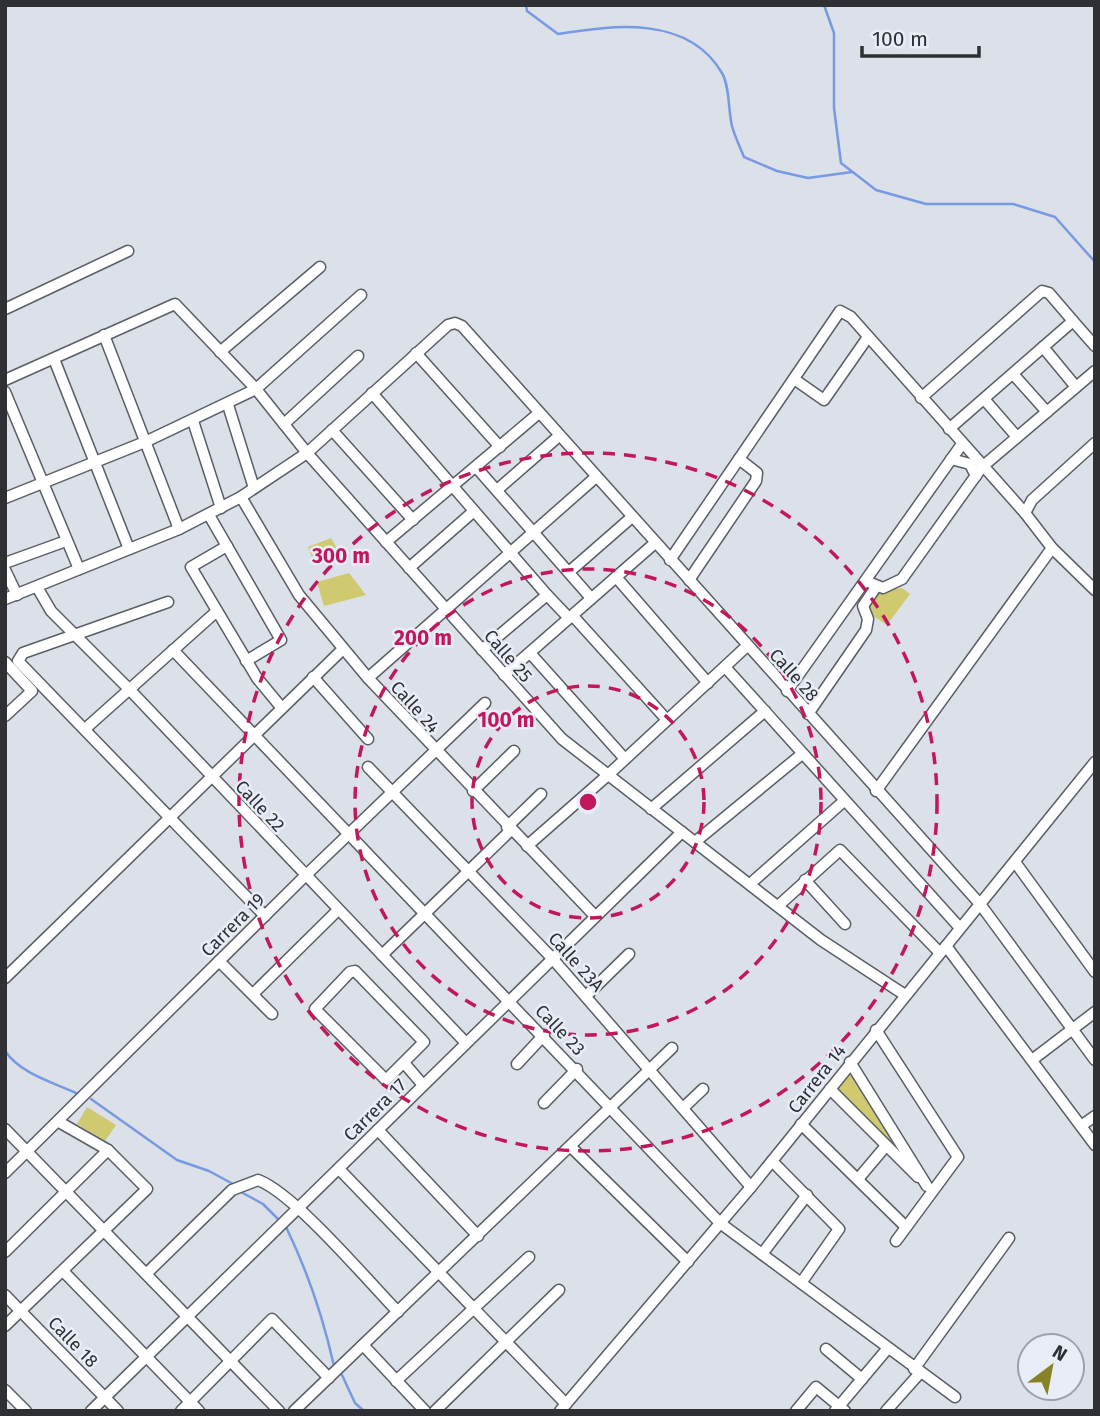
<svg xmlns="http://www.w3.org/2000/svg" width="1100" height="1416" viewBox="0 0 1100 1416" font-family="'Fira Sans',sans-serif">
	<rect width="100%" height="100%" fill="#dbe0e9"/>
	<g fill="#cfca70">
		<polygon points="331,538 338,550 313,560 308,547"/>
		<polygon points="349,573 366,595 324,606 317,582"/>
		<polygon points="902,588 910,594 887,625 867,612 879,592"/>
		<polygon points="851,1067 911,1163 832,1089"/>
		<polygon points="87,1107 116,1125 105,1141 77,1124"/>
	</g>
	<g fill="none" stroke-linecap="round" stroke-linejoin="round">
		<g stroke="#779ae2" stroke-width="2.5">
			<path d="M526 5 527 11 558 34C614 25 688 15 722 73 730 87 728 110 732 126 735 137 740 147 744 157L777 171 808 178 852 172"/>
			<polyline points="824,5 834,33 834,108 841,163 876,190 926,204 1013,204 1055,217 1095,262"/>
			<path d="M5 1051C21 1074 52 1082 76 1093"/>
			<polyline points="91,1099 177,1160 209,1171 233,1184"/>
			<polyline points="241,1192 263,1204 280,1221"/>
			<path d="M286 1227C308 1272 323 1317 334 1366"/>
			<polyline points="342,1375 355,1403 364,1411"/>
		</g>
		<g stroke="#5a5e65" stroke-width="13">
			<g id="minor">
				<polyline points="5,309 128,251"/>
				<polyline points="1073,321 1095,346"/>
				<polyline points="104,335 179,529"/>
				<polyline points="1043,347 1076,387"/>
				<polyline points="220,352 320,267"/>
				<polyline points="416,353 500,447"/>
				<polyline points="54,359 129,549"/>
				<polyline points="1013,374 1047,412"/>
				<polyline points="794,379 824,400 868,337"/>
				<polyline points="5,380 175,304 256,389 307,453 562,739 821,940 905,995"/>
				<polyline points="5,392 79,569"/>
				<polyline points="372,393 547,595 568,617 573,616 667,720"/>
				<polyline points="921,398 1042,291 1049,293 1073,321 949,429"/>
				<polyline points="984,399 1017,437"/>
				<polyline points="228,405 254,488"/>
				<polyline points="193,421 221,508"/>
				<polyline points="284,424 358,356"/>
				<polyline points="332,430 413,520"/>
				<polyline points="951,459 970,464 976,476"/>
				<polyline points="476,467 591,598"/>
				<polyline points="497,490 559,436"/>
				<polyline points="241,497 299,595 368,678 595,916"/>
				<polyline points="5,498 145,442 256,389 361,295"/>
				<polyline points="1025,513 1032,500 1095,443"/>
				<polyline points="209,515 281,640 246,661"/>
				<polyline points="386,542 539,413"/>
				<polyline points="227,546 191,567 257,678 281,707"/>
				<polyline points="670,560 840,311 851,317 1025,513 1052,548 1095,590"/>
				<polyline points="5,563 66,541"/>
				<polyline points="409,568 474,511"/>
				<polyline points="5,570 17,595"/>
				<polyline points="569,572 632,517"/>
				<polyline points="616,577 708,683"/>
				<polyline points="689,580 756,481 757,473 739,459"/>
				<polyline points="866,581 883,588 902,579 982,467 1095,371"/>
				<polyline points="37,587 51,611 129,689 466,1043"/>
				<polyline points="5,599 179,529 241,497 307,453 448,325 455,323 462,326 980,904 1095,1060"/>
				<polyline points="168,602 23,653 18,661 265,916"/>
				<polyline points="173,650 720,1223 955,1397"/>
				<polyline points="482,650 547,595"/>
				<polyline points="530,653 625,759"/>
				<polyline points="5,662 32,691 5,716"/>
				<polyline points="725,667 960,928"/>
				<polyline points="504,675 655,543"/>
				<polyline points="313,677 368,739"/>
				<polyline points="368,678 596,477"/>
				<polyline points="787,691 962,444"/>
				<polyline points="808,714 866,630 868,619 863,606 876,587"/>
				<polyline points="85,729 217,611"/>
				<polyline points="368,767 552,958 751,1187"/>
				<polyline points="473,791 514,751"/>
				<polyline points="876,791 1052,548"/>
				<polyline points="651,809 765,711"/>
				<polyline points="507,827 541,794"/>
				<polyline points="695,842 802,754"/>
				<polyline points="527,846 608,775 747,646"/>
				<polyline points="1015,862 1095,972"/>
				<polyline points="805,880 845,924"/>
				<polyline points="750,884 844,801"/>
				<polyline points="778,906 840,850 940,953"/>
				<polyline points="946,946 1095,1145"/>
				<polyline points="382,955 511,830"/>
				<polyline points="219,961 272,1014"/>
				<polygon points="355,971 424,1042 386,1080 315,1009 350,972"/>
				<polyline points="5,978 343,649"/>
				<polyline points="253,994 338,910"/>
				<polyline points="586,996 629,954"/>
				<polyline points="876,1030 958,1157 896,1241"/>
				<polyline points="1032,1060 1095,1012"/>
				<polyline points="850,1062 927,1186"/>
				<polyline points="405,1064 423,1085"/>
				<polyline points="517,1064 544,1035"/>
				<polyline points="830,1089 918,1177"/>
				<polyline points="544,1103 577,1069"/>
				<polyline points="683,1108 703,1089"/>
				<polyline points="801,1124 906,1227"/>
				<polyline points="1081,1126 1095,1116"/>
				<polyline points="5,1129 279,1411"/>
				<polyline points="378,1130 478,1236"/>
				<polyline points="572,1148 688,1262"/>
				<polyline points="772,1161 839,1229 801,1283"/>
				<polyline points="339,1169 566,1404"/>
				<polyline points="5,1173 305,876 485,703"/>
				<polyline points="858,1179 885,1147"/>
				<polyline points="5,1252 108,1150"/>
				<polyline points="762,1254 807,1195"/>
				<polyline points="63,1271 199,1411"/>
				<path d="M146 1274 232 1190 258 1180C295 1194 367 1280 398 1312"/>
				<polyline points="5,1295 118,1411"/>
				<polyline points="5,1326 147,1189 108,1150 59,1122"/>
				<polyline points="363,1345 425,1411"/>
				<polyline points="826,1349 862,1379"/>
				<polyline points="914,1369 1009,1238"/>
				<polyline points="396,1381 529,1257"/>
				<polyline points="5,1390 26,1411"/>
				<polyline points="91,1411 682,832"/>
				<polyline points="181,1411 272,1319 329,1378"/>
				<polyline points="294,1411 672,1048"/>
				<polyline points="435,1411 559,1290"/>
				<polyline points="560,1411 751,1187 1095,762"/>
				<polyline points="796,1411 816,1387 845,1411"/>
				<polyline points="835,1411 888,1348"/>
				<polyline points="886,1411 920,1373"/>
			</g>
		</g>
		<use href="#minor" stroke="#fff" stroke-width="10"/>
	</g>
	<g fill="none" stroke="#c2185b" stroke-width="3.5" stroke-dasharray="12 9">
		<circle cx="588" cy="802" r="116"/>
		<circle cx="588" cy="802" r="233"/>
		<circle cx="588" cy="802" r="349"/>
	</g>
	<g text-anchor="middle" stroke-width="5" stroke-linejoin="round" paint-order="stroke">
		<g font-size="18" fill="#2e3034" stroke="#e9edf7">
			<text transform="translate(508 656) rotate(49)" y="6">Calle 25</text>
			<text transform="translate(794 675) rotate(48)" y="6">Calle 28</text>
			<text transform="translate(415 707) rotate(48)" y="6">Calle 24</text>
			<text transform="translate(260 806) rotate(47)" y="6">Calle 22</text>
			<text transform="translate(233 925) rotate(-45)" y="6">Carrera 19</text>
			<text transform="translate(576 962) rotate(48)" y="6">Calle 23A</text>
			<text transform="translate(560 1030) rotate(46)" y="6">Calle 23</text>
			<text transform="translate(817 1079) rotate(-52)" y="6">Carrera 14</text>
			<text transform="translate(375 1110) rotate(-45)" y="6">Carrera 17</text>
			<text transform="translate(73 1342) rotate(46)" y="6">Calle 18</text>
		</g>
	</g>
	<circle cx="588" cy="802" r="10" fill="#c2185b" stroke="#e9edf7" stroke-width="3.5"/>
	<g font-size="21" text-anchor="middle" font-weight="bold" fill="#c2185b" stroke="#e9edf7" stroke-width="5" stroke-linejoin="round" paint-order="stroke">
		<text x="341" y="563">300 m</text>
		<text x="423" y="645">200 m</text>
		<text x="506" y="727">100 m</text>
	</g>
	<rect width="1100" height="1416" fill="none" stroke="#2e3034" stroke-width="14"/>
	<g transform="translate(1051 1367) rotate(32)"><circle r="33" fill="#e9edf7" stroke="#9ea1a9" stroke-width="2"/>
	<path d="M0-5L12 26L0 18L-12 26Z" fill="#878129"/>
	<text y="-10" font-size="19" font-weight="bold" text-anchor="middle" fill="#2e3034">N</text>
	</g>
	<path d="M862 46v10h117v-10" fill="none" stroke="#2e3034" stroke-width="3.5"/>
	<text x="872" y="46" font-size="21" fill="#2e3034" stroke="#e9edf7" stroke-width="5" paint-order="stroke">100 m</text>
</svg>
